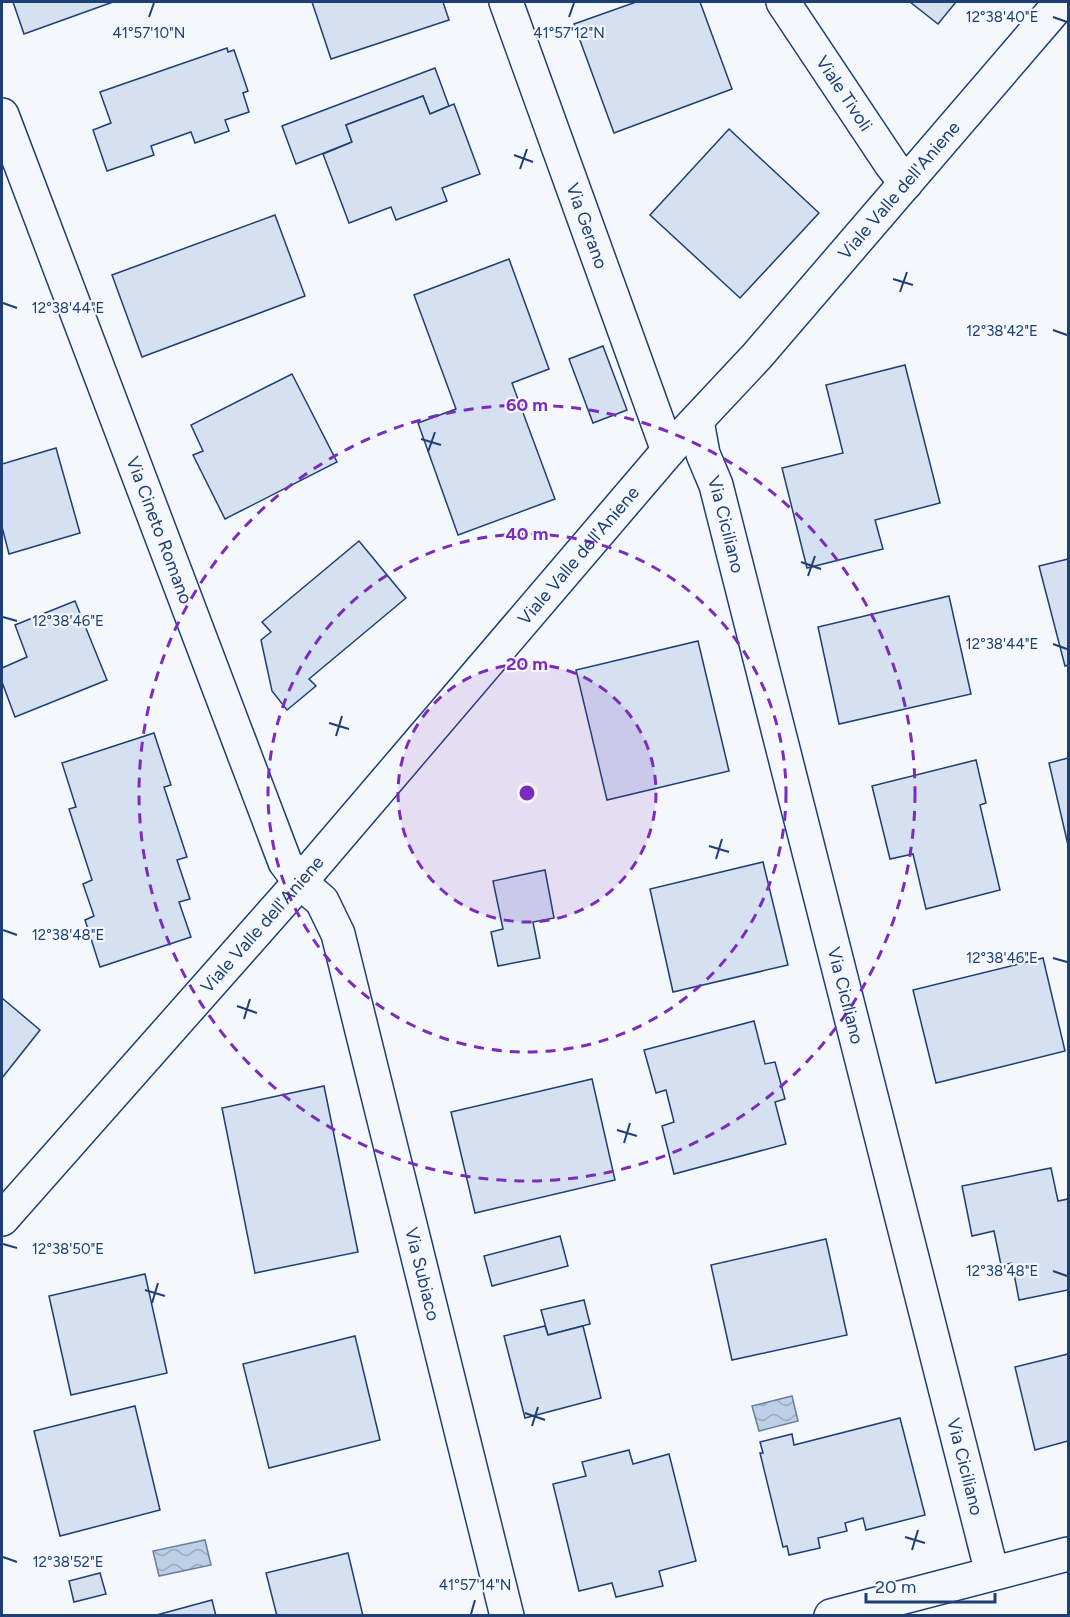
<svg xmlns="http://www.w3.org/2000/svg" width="1070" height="1617" viewBox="0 0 1070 1617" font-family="Figtree,sans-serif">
	<defs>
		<pattern id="water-waves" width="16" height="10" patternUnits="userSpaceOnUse" patternTransform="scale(1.5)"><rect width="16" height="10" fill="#bed0e5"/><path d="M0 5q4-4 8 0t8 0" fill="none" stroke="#9aaabe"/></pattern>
	</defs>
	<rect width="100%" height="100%" fill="#f4f7fb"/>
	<g fill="url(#water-waves)" stroke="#687fa3" stroke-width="1.5">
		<polygon points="792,1396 798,1421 759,1431 752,1406"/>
		<polygon points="205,1540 211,1565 159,1576 153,1551"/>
	</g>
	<g fill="#d5e0f0" stroke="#1d3f73" stroke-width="1.5">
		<polygon points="13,2 113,2 24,34"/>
		<polygon points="312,2 443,2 449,20 331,59"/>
		<polygon points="636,2 700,2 732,89 614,133 574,24"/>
		<polygon points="910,2 956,2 938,24"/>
		<polygon points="227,48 228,52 234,50 248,91 243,93 249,112 225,120 229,131 195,143 191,132 151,146 154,155 107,171 93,130 111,123 100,92"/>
		<polygon points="435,68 449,106 430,114 423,96 346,125 352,142 296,164 282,126"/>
		<polygon points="423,96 430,114 454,104 480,174 442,188 447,201 396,220 391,207 349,223 323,154 352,142 346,125"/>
		<polygon points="729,129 819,213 740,298 650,215"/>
		<polygon points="275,215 305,296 142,357 112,275"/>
		<polygon points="509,259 549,369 512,383 555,499 458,535 418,423 456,409 414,295"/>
		<polygon points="603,346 627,410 593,423 569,359"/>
		<polygon points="905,365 940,503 875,520 883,549 807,568 782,468 843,453 826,385"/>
		<polygon points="292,374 337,462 225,519 193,455 203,451 191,425"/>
		<polygon points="56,448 80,533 9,554 2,527 2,464"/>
		<polygon points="359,541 406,598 309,679 316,686 287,710 272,691 261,640 271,632 262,622"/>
		<polygon points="1068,559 1068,665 1065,666 1039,566"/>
		<polygon points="949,596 971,694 839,724 818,627"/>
		<polygon points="75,601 107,680 15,717 2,682 2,668 27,657 15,625"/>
		<polygon points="698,641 729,771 607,800 576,670"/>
		<polygon points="154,733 171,785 164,787 187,857 177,860 190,899 179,902 191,937 100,967 85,920 94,916 83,884 92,880 69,809 76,807 62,763"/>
		<polygon points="1068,758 1068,845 1049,763"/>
		<polygon points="976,760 986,803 980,805 1000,890 926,909 913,854 890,859 872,786"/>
		<polygon points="763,862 788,965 673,992 650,889"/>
		<polygon points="545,870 554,918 533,922 540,958 498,966 491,932 503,929 493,881"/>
		<polygon points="1043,958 1065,1051 936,1083 913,990"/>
		<polygon points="2,998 40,1030 2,1078"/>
		<polygon points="754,1021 765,1064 775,1062 785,1099 775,1102 786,1144 674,1174 662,1126 674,1122 666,1090 656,1093 644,1050"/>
		<polygon points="592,1079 615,1180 475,1213 451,1112"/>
		<polygon points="324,1086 358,1252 255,1273 222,1108"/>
		<polygon points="1051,1168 1058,1201 1068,1199 1068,1290 1019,1300 1012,1263 1001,1265 994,1231 972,1236 962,1186"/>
		<polygon points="560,1236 568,1266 492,1286 484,1256"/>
		<polygon points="826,1239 847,1335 732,1360 711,1265"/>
		<polygon points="145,1274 167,1373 71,1395 49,1296"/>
		<polygon points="584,1300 590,1324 548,1335 541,1310"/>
		<polygon points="545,1326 548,1335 583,1326 601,1398 525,1418 504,1336"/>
		<polygon points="355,1336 380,1440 269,1468 243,1364"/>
		<polygon points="1068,1354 1068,1441 1035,1450 1015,1367"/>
		<polygon points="135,1406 160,1510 60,1536 34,1431"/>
		<polygon points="900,1418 925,1515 866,1530 863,1518 845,1523 847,1531 818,1538 820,1548 789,1555 787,1546 783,1547 760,1453 763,1453 760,1442 792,1434 794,1445"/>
		<polygon points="629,1450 633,1464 669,1454 696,1561 659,1571 663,1586 616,1597 612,1583 579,1591 553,1484 586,1476 582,1462"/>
		<polygon points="348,1553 363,1616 277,1616 266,1573"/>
		<polygon points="100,1573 106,1594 74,1602 69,1581"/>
		<polygon points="212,1600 216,1616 153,1616"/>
	</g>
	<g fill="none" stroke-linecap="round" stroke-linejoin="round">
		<g stroke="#1d3f73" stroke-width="36">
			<g id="street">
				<path id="s1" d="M506 2 668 451"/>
				<path id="s2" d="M783 2 891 164 906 183"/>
				<path id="s3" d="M2 115 285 862 300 882 322 901 338 934 507 1616"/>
				<path id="s4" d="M697 421 703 454 716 485 992 1573"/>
				<path id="s5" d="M2 1219 300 882 668 451 757 356 1061 2"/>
				<polyline points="831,1616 1068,1554"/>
			</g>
		</g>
		<use href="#street" stroke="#f4f7fb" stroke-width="33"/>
	</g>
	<path fill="none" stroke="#1d3f73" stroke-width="2" d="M149 17 154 3M569 17 574 3M1053 17 1067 22M514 155 533 162M520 169 527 149M893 279 913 285M900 292 907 272M3 303 17 308M1053 330 1067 335M421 439 441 445M428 452 435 432M801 562 821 569M808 576 815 556M3 617 17 621M1053 644 1067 649M329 723 349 729M336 736 342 716M709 846 729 852M716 859 722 839M3 930 17 935M1053 958 1067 962M237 1006 257 1013M244 1019 250 999M617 1130 637 1136M624 1143 630 1123M3 1244 17 1248M1053 1271 1067 1276M145 1290 165 1296M152 1303 158 1283M525 1413 545 1420M532 1426 538 1407M905 1537 925 1543M912 1550 918 1530M3 1557 17 1562M471 1614 475 1600"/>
	<circle cx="527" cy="793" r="129" fill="#7b2cbf" fill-opacity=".12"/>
	<g fill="none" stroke="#7b2cbf" stroke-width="3" stroke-dasharray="10 8">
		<circle cx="527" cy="793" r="129"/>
		<circle cx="527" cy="793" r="259"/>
		<circle cx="527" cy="793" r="388"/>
	</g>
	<g text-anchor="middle" stroke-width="4.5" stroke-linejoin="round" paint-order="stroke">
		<g font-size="18" fill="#1d3f73" stroke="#f4f7fb">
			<text dy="6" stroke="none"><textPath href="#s2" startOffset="110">Viale Tivoli</textPath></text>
			<text dy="6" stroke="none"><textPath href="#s5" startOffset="1365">Viale Valle dell'Aniene</textPath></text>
			<text dy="6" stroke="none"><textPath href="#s1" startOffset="238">Via Gerano</textPath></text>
			<text dy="6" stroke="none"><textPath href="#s4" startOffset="108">Via Ciciliano</textPath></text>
			<text dy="6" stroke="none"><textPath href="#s3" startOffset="444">Via Cineto Romano</textPath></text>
			<text dy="6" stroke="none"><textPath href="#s5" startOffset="879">Viale Valle dell'Aniene</textPath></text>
			<text dy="6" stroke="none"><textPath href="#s5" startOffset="393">Viale Valle dell'Aniene</textPath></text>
			<text dy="6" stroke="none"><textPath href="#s4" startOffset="594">Via Ciciliano</textPath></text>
			<text dy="6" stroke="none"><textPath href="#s3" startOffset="1240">Via Subiaco</textPath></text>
			<text dy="6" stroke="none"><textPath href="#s4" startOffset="1080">Via Ciciliano</textPath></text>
		</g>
	</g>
	<g font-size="15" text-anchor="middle" fill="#1d3f73" stroke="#f4f7fb" stroke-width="4.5" stroke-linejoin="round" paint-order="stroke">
		<text x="1002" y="22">12°38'40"E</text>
		<text x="149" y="38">41°57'10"N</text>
		<text x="569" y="38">41°57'12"N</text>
		<text x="68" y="313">12°38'44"E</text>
		<text x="1002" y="336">12°38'42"E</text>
		<text x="68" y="626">12°38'46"E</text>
		<text x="1002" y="649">12°38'44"E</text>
		<text x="68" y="940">12°38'48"E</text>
		<text x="1002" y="963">12°38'46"E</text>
		<text x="68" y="1254">12°38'50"E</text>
		<text x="1002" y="1276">12°38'48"E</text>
		<text x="68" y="1567">12°38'52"E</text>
		<text x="475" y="1590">41°57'14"N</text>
	</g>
	<circle cx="527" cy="793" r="9" fill="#7b2cbf" stroke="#f4f7fb" stroke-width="3"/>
	<g font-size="18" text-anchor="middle" font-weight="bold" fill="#7b2cbf" stroke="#f4f7fb" stroke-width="4.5" stroke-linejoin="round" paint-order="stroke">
		<text x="527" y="411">60 m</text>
		<text x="527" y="540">40 m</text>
		<text x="527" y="670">20 m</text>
	</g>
	<rect width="1070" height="1617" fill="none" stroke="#1d3f73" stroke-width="6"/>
	<path d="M866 1593v9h129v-9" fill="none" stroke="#1d3f73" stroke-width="3"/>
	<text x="875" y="1593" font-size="18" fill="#1d3f73" stroke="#f4f7fb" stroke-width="4.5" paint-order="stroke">20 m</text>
</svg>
